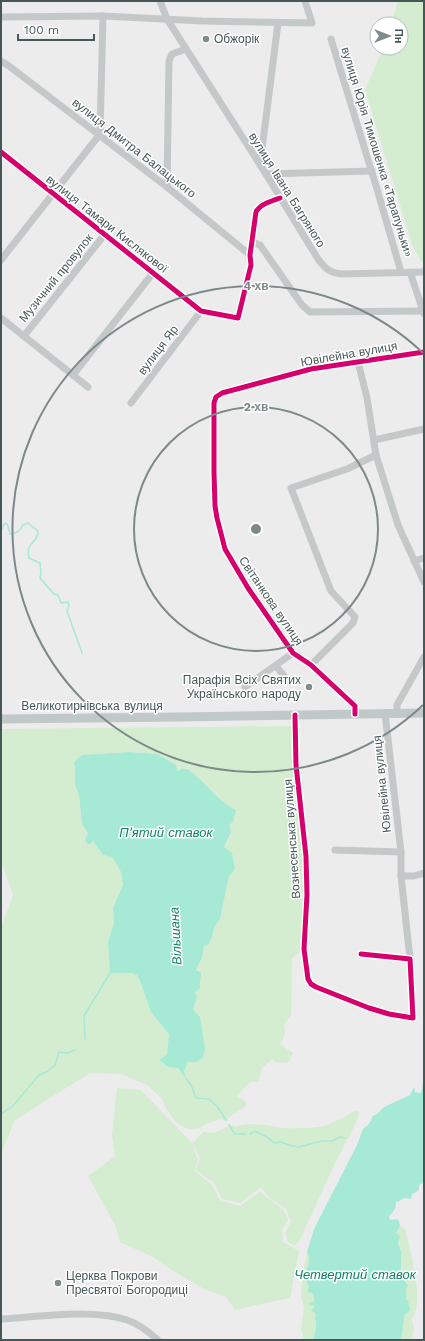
<svg xmlns="http://www.w3.org/2000/svg" width="425" height="1341" viewBox="0 0 425 1341" font-family="'Work Sans',sans-serif">
	<rect width="100%" height="100%" fill="#edeced"/>
	<g fill="#d4ecd0" fill-rule="evenodd">
		<polygon points="398,1 424,1 424,261 421,261 413,247 365,90 383,48 401,48 401,24 391,24"/>
		<path d="M292 726 304 862V944L299 953 292 958 291 1015 284 1024 285 1034 282 1041 279 1044 293 1053 289 1062 277 1063 272 1059 261 1069 259 1082H250L237 1096 246 1102V1106L228 1118V1121H225L221 1119 208 1123 200 1128 191 1129 186 1128 176 1122 165 1107 162 1099 147 1085 121 1074 90 1073 15 1120 1 1154V928L13 895 1 861V729ZM129 752 157 754 165 760 177 771 194 775 214 794 229 807 231 834 224 848 235 869 229 876 220 919 214 927 213 934 204 946 202 958 196 971 195 992 197 997 193 1009 200 1017 196 1062H188L184 1071 185 1078 178 1068 168 1067 159 1060 167 1054 169 1034 151 1012 140 981 137 975 132 973H110L108 942 114 923 113 908 123 886 121 872 112 857 103 855 93 840 85 839 88 835 82 824 79 795 75 785V769L74 762 82 755Z"/>
		<path d="M117 1088 141 1090 191 1142 192 1144 203 1132 214 1133 231 1125 235 1127C248 1121 270 1126 284 1128 293 1129 319 1128 327 1125 337 1121 346 1116 355 1111H359L357 1121 335 1163 299 1242 294 1246 288 1242 285 1233 291 1221 286 1209 269 1197 261 1187 240 1203 222 1199 214 1183 196 1170 200 1158 193 1145 198 1160 195 1171 212 1185 220 1200 240 1206 260 1192 284 1210 288 1220 282 1230 283 1242 299 1251 290 1298 265 1303 235 1310 225 1296 206 1290 173 1271 151 1256 120 1242 116 1227 88 1176 115 1156 112 1135Z"/>
		<path d="M400 1226 405 1229C410 1251 425 1301 412 1319L414 1329 412 1340H401L408 1301 406 1299V1290L408 1283 401 1276V1251L396 1233Z"/>
		<path d="M307 1252C311 1259 310 1265 305 1272L308 1275 306 1280 315 1301 308 1303 315 1306 313 1309 316 1312 315 1319C318 1325 315 1333 313 1340H304L301 1329 304 1307 301 1298 302 1280Z"/>
	</g>
	<g fill="#a6e9d4">
		<path d="M129 752 157 754 176 765 177 771C181 769 185 768 189 770 191 771 192 773 194 774 208 786 219 802 236 810L233 822 230 824 231 833 224 847 232 853 235 869 229 876 220 919 214 927 213 934 208 945 204 946 202 958 196 970 201 973C201 979 199 982 200 988L195 992 197 997 193 1009 200 1017 205 1049 202 1059 196 1062H188L184 1071 186 1079 178 1068 168 1067 159 1060 167 1054 169 1034 151 1012 140 981 137 975 132 973H110L108 942 114 923 113 908 123 885 121 872 112 857 103 855 93 841 90 844H87L85 839 88 834 82 824 79 795 75 785V769L74 762 82 755Z"/>
		<path d="M423 1083 424 1084V1183L420 1184 418 1191 412 1194 411 1199 404 1198 398 1202 396 1201C396 1208 394 1212 389 1216L390 1220 397 1219 399 1221 400 1226 396 1233 400 1236 398 1243 401 1251V1276L408 1285 406 1290V1299L408 1301 410 1310 405 1315 401 1340H313C315 1333 318 1325 315 1319L316 1313 311 1311 315 1306 309 1305 308 1303 315 1301 312 1293 307 1291 309 1287 306 1280 308 1275 305 1272C309 1265 311 1259 307 1252L314 1229 357 1145 363 1129 369 1124 373 1116 377 1114 384 1107 410 1095 414 1087 415 1092 421 1093Z"/>
	</g>
	<g fill="none" stroke-linecap="round" stroke-linejoin="round">
		<g stroke="#a6e9d4" stroke-width="1.5">
			<path d="M1 531 4 524 6 523 8 526 10 534C16 534 20 531 23 525L28 523 38 531C39 543 25 541 29 558L40 563 41 573 40 578 54 594 58 595 61 603 68 602 69 606 67 611 82 653"/>
			<polyline points="85,1039 84,1016 110,973"/>
			<polyline points="186,1079 191,1085 196,1098 209,1099 217,1106 226,1120"/>
			<polyline points="1,1114 13,1106 39,1075 48,1071 55,1065 59,1052 67,1053 75,1050"/>
			<polyline points="229,1125 235,1134 246,1134"/>
			<polyline points="250,1134 255,1131 267,1137 274,1143 281,1142 292,1146 299,1147 322,1141 332,1141 340,1137 345,1138"/>
		</g>
		<g stroke="#c4c8c8" stroke-width="7">
			<path d="M160 1 167 19 266 174 318 259C326 269 329 273 342 274L424 272"/>
			<polyline points="1,17 103,16 202,21 312,23 305,1"/>
			<polyline points="331,39 377,189 401,272"/>
			<polyline points="1,61 9,66 167,187 250,255"/>
			<path d="M1 152 201 311 238 318 251 265 250 255 256 212C260 204 272 201 280 198"/>
			<polyline points="260,165 278,23"/>
			<polyline points="266,174 372,171"/>
			<polyline points="167,187 169,61 172,54 186,49"/>
			<polyline points="252,242 260,245 302,305 310,312 423,311"/>
			<polyline points="1,260 100,134 103,16"/>
			<polyline points="410,272 424,314"/>
			<polyline points="1,318 88,387"/>
			<polyline points="24,336 105,234"/>
			<polyline points="358,362 367,398 376,455 398,525 424,582"/>
			<polyline points="73,375 153,273"/>
			<polyline points="131,403 201,311"/>
			<polyline points="374,440 424,429"/>
			<polyline points="414,561 424,558"/>
			<polyline points="311,665 353,623 355,617 331,591 291,488 347,469 376,455"/>
			<polyline points="276,666 289,682"/>
			<polyline points="245,687 293,653"/>
			<polyline points="385,713 401,852 401,876 410,959"/>
			<polyline points="397,713 397,705 424,657"/>
			<polyline points="355,714 355,706 311,665 293,653 248,588 225,549 217,518 215,506 214,472 214,403 216,397 222,393 311,369 424,352"/>
			<polyline points="295,715 296,765 306,856 307,895 304,949 308,979 311,984 316,987 369,1008 389,1014 413,1018 410,959 361,954"/>
			<polyline points="335,850 401,852"/>
			<polyline points="401,876 414,876 424,873"/>
			<path d="M1 1319C38 1317 92 1308 127 1320 139 1324 149 1332 158 1340"/>
		</g>
		<polyline stroke="#c1c8c8" stroke-width="9" points="1,719 179,717 424,713"/>
		<g stroke="#fff" stroke-width="8">
			<g id="cycleway">
				<path d="M1 152 201 311 238 318 251 265 250 255 256 212C260 204 272 201 280 198"/>
				<polyline points="355,714 355,706 311,665 293,653 248,588 225,549 217,518 215,506 214,472 214,403 216,397 222,393 311,369 424,352"/>
				<polyline points="295,715 296,765 306,856 307,895 304,949 308,979 311,984 316,987 369,1008 389,1014 413,1018 410,959 361,954"/>
			</g>
		</g>
		<use href="#cycleway" stroke="#d6006c" stroke-width="5"/>
	</g>
	<g fill="none" stroke="#7d8989" stroke-width="2">
		<circle cx="256" cy="529" r="122"/>
		<path d="M423 705A243 243 0 1 1 423 353"/>
	</g>
	<g fill="#808c8c" stroke="#fff" stroke-width="1.5">
		<circle cx="206" cy="39" r="4"/>
		<circle cx="309" cy="687" r="4"/>
		<circle cx="58" cy="1283" r="4"/>
	</g>
	<g text-anchor="middle" stroke-width="3" stroke-linejoin="round" paint-order="stroke">
		<g font-size="12" fill="#455857" stroke="#fff" text-anchor="start">
			<text x="214" y="43">Обжорік</text>
			<text x="301" y="684" text-anchor="end">Парафія Всіх Святих<tspan x="301" dy="14">Українського народу</tspan></text>
			<text x="66" y="1280">Церква Покрови<tspan x="66" dy="14">Пресвятої Богородиці</tspan></text>
		</g>
		<g font-size="12" fill="#455857" stroke="#fff">
			<text transform="translate(134 148) rotate(38)" y="4">вулиця Дмитра Балацького</text>
			<text transform="translate(377 152) rotate(73)" y="4">вулиця Юрія Тимошенка «Тарапуньки»</text>
			<text transform="translate(287 190) rotate(58)" y="4">вулиця Івана Багряного</text>
			<text transform="translate(107 224) rotate(38)" y="4">вулиця Тамари Кислякової</text>
			<text transform="translate(56 278) rotate(-51)" y="4">Музичний провулок</text>
			<text transform="translate(158 350) rotate(-53)" y="4">вулиця Яр</text>
			<text transform="translate(349 354) rotate(-10)" y="4">Ювілейна вулиця</text>
			<text transform="translate(271 601) rotate(56)" y="4">Світанкова вулиця</text>
			<text x="92" y="710">Великотирнівська вулиця</text>
			<text transform="translate(382 784) rotate(-96)" y="4">Ювілейна вулиця</text>
			<text transform="translate(292 839) rotate(-94)" y="4">Вознесенська вулиця</text>
		</g>
		<g font-size="13" font-style="italic" fill="#10835f" stroke="#fff">
			<text x="166" y="837">П'ятий ставок</text>
			<text transform="translate(175 936) rotate(-93)" y="5">Вільшана</text>
			<text x="355" y="1279">Четвертий ставок</text>
		</g>
	</g>
	<circle cx="256" cy="529" r="6" fill="#7d8989" stroke="#fff" stroke-width="2"/>
	<g font-size="12" text-anchor="middle" font-weight="bold" fill="#7d8989" stroke="#fff" stroke-width="3" stroke-linejoin="round" paint-order="stroke">
		<text x="256" y="290">4 хв</text>
		<text x="256" y="411">2 хв</text>
	</g>
	<rect width="425" height="1341" fill="none" stroke="#455857" stroke-width="4"/>
	<g transform="translate(389 36) rotate(90)"><circle r="19" fill="#ffffff" stroke="#b5bcbc"/>
	<path d="M0-3L7 15L0 10L-7 15Z" fill="#808c8c"/>
	<text y="-6" font-size="11" font-weight="bold" text-anchor="middle" fill="#455857">Пн</text>
	</g>
	<path d="M18 34v6h76v-6" fill="none" stroke="#455857" stroke-width="2"/>
	<text x="24" y="34" font-size="12" fill="#455857" stroke="#ffffff" stroke-width="3" paint-order="stroke">100 m</text>
</svg>
